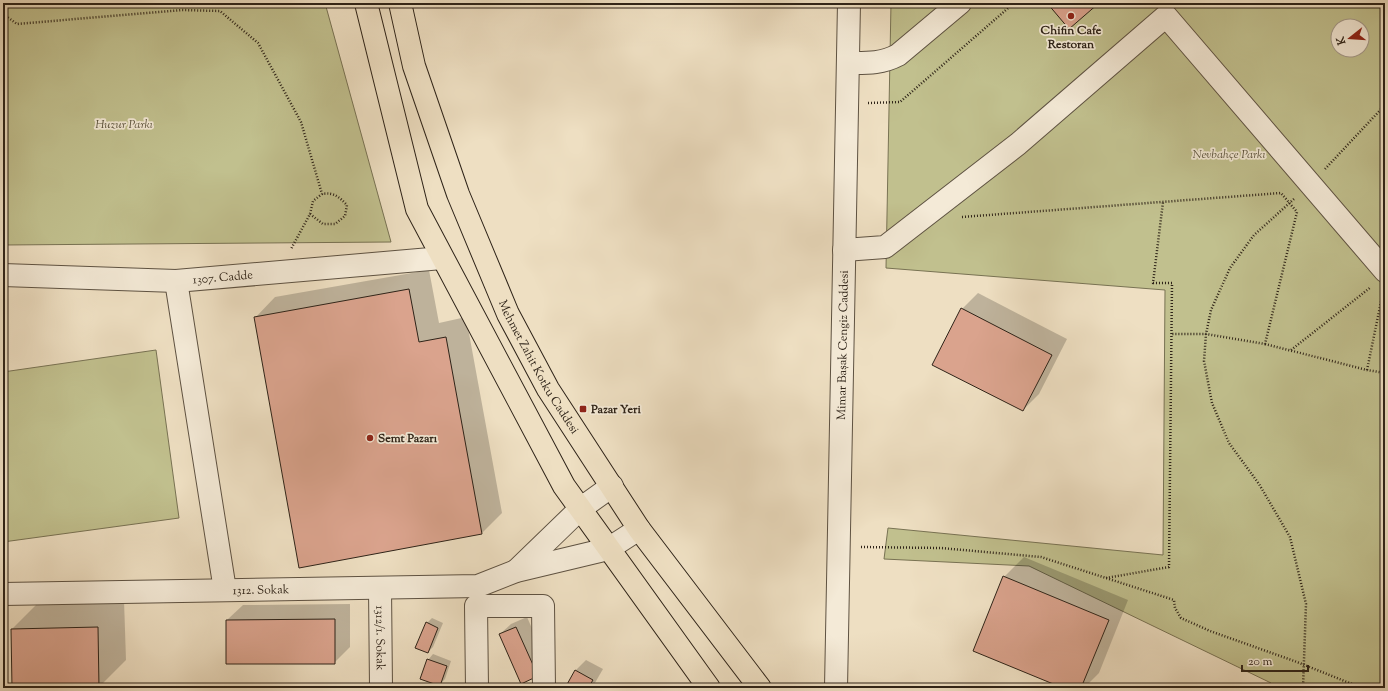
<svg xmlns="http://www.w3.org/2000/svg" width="1388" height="691" viewBox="0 0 1388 691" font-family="'Sorts Mill Goudy',serif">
	<rect width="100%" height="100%" fill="#eedfc2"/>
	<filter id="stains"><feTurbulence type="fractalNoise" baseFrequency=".005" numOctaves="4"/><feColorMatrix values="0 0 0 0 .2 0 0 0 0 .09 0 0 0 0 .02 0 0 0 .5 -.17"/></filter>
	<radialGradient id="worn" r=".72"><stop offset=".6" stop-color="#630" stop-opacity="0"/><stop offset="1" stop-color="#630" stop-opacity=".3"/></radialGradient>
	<g fill="#c1c08e" stroke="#787253" fill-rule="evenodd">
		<polygon points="3,3 325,3 391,242 3,245"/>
		<path d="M891 3H1385V688H1271V683L1029 566 884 559 888 528 1163 555 1165 290 886 268ZM1338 26H1362V50H1338Z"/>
		<polygon points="156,350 179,518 3,542 3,372"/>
	</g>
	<g fill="#0003">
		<polygon points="429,270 439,323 466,317 502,513 482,533 300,566 255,318 275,297"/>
		<polygon points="978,293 1067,339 1039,394 1023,410 962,309"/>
		<polygon points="1024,557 1128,600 1099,673 1084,688 1065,688 1004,577"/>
		<polygon points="124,600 126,660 99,687 13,688 12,629 39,602"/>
		<polygon points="350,604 350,647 334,663 227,620 243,605"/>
		<polygon points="527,617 548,665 538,675 500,634 511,624"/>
		<polygon points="432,618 443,623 433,647 428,652 427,623"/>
		<polygon points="433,654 451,661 445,679 440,684 447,688 433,688 437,684 428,660"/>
		<polygon points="586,660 603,669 592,688 566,688 576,670"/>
	</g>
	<g fill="#daa38d" stroke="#2e2318">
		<polygon points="1047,3 1099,3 1069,29"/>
		<polygon points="409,289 419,342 446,337 482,534 299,568 254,317"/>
		<polygon points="961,308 1052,355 1023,411 932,365"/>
		<polygon points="1003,576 1109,620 1081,688 1063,688 973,651"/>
		<polygon points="335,619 335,664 226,664 226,620"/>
		<polygon points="426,622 438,628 428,653 415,648"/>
		<polygon points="98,627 99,688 12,688 11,629"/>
		<polygon points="516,627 538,676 521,684 499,634"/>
		<polygon points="427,659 447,666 440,686 420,679"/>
		<polygon points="575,670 593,680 588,688 565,688"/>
	</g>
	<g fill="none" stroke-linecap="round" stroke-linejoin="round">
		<g stroke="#5e5242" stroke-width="24">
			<g id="minor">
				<path d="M848 63C866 63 881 64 898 55L960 3"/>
				<polyline points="844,250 885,247 1018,144 1166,16 1385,271"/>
				<path id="s1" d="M3 275 176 281 442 258"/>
				<polyline points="176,281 225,590"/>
				<polyline points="516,571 580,509 612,486"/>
				<path id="s2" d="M380 588 381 688"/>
				<path id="s3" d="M3 594 478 586 516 571 608 549 639 529"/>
				<polyline points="477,688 476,606 543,606 544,688"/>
				<path id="s4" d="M836 688 849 3"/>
			</g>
		</g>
		<g stroke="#2e2318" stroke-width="24">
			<g id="major">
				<polyline points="366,3 417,209 564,486 709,688"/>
				<path id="s5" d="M400 3 414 66 458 194 508 314 548 389 639 529 760 688"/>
			</g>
		</g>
		<g stroke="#2e2318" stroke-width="2.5" stroke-dasharray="1 2" stroke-linecap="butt">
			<polyline points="3,14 17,24 182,10 220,11 258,43 301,122 322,194 313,201 310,214 291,249"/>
			<polyline points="868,103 900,102 1014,3"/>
			<polyline points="1325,169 1385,105"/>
			<polyline points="1294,199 1254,235 1230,268 1211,310 1206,334 1204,361 1212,403 1229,443 1259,484 1290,537 1306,604 1303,688"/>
			<path d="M310 214 323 224H335L345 216 347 205C339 197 334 192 322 194"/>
			<polyline points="962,217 1281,193 1297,212 1265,344 1206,334 1172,334"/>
			<polyline points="1265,344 1367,370 1385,373"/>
			<polyline points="1291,350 1371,287"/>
			<polyline points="1367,370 1383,292"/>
			<polyline points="861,547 941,548 1041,557 1174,600 1175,608 1181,618 1210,631 1297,662 1362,688"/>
			<polyline points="1106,578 1169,567 1172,283 1153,283 1163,202"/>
		</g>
		<use href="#minor" stroke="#f4ead7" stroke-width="22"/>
		<use href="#major" stroke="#eedfc2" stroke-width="22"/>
	</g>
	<g fill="#8f2418" stroke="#f4ead7" stroke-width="1.5">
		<circle cx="1071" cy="16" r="4"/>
		<rect x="579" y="405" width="8" height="8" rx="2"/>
		<circle cx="370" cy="438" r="4"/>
	</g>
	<g text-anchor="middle" stroke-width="3.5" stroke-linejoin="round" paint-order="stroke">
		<g font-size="12" font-weight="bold" fill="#2e2318" stroke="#f4ead7" text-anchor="start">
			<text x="1071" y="34" text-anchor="middle">Chifin Cafe<tspan x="1071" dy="14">Restoran</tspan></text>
			<text x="591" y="413">Pazar Yeri</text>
			<text x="378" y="442">Semt Pazarı</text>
		</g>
		<g font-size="12" font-style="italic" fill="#5a523b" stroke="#f4ead7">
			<text x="124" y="128">Huzur Parkı</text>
			<text x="1229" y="158">Nevbahçe Parkı</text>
		</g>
		<g font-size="12" fill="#2e2318" stroke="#f4ead7">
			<text dy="4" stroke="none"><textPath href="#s1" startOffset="220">1307. Cadde</textPath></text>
			<text dy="4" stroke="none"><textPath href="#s4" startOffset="343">Mimar Başak Cengiz Caddesi</textPath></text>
			<text dy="4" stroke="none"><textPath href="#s5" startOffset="391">Mehmet Zahit Kotku Caddesi</textPath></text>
			<text dy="4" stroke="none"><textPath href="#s3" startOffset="258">1312. Sokak</textPath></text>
			<text dy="4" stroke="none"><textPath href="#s2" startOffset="50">1312/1. Sokak</textPath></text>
		</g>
	</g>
	<rect width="1388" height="691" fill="none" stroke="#eedfc2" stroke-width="16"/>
	<rect x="4" y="4" width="1380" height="683" fill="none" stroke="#2e2318" stroke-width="2"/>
	<rect x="8" y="8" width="1372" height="675" fill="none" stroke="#2e2318"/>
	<g transform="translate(1350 38) rotate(253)"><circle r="19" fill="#f4ead7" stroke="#a59a8b"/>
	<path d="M0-3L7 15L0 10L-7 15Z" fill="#8f2418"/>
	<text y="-6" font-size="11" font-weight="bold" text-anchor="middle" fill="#2e2318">K</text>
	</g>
	<path d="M1242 665v6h66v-6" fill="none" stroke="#2e2318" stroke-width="2"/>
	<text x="1248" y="665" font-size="12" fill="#2e2318" stroke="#f4ead7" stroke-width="3" paint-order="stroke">20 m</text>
	<rect width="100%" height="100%" filter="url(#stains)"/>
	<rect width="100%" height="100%" fill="url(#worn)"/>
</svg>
